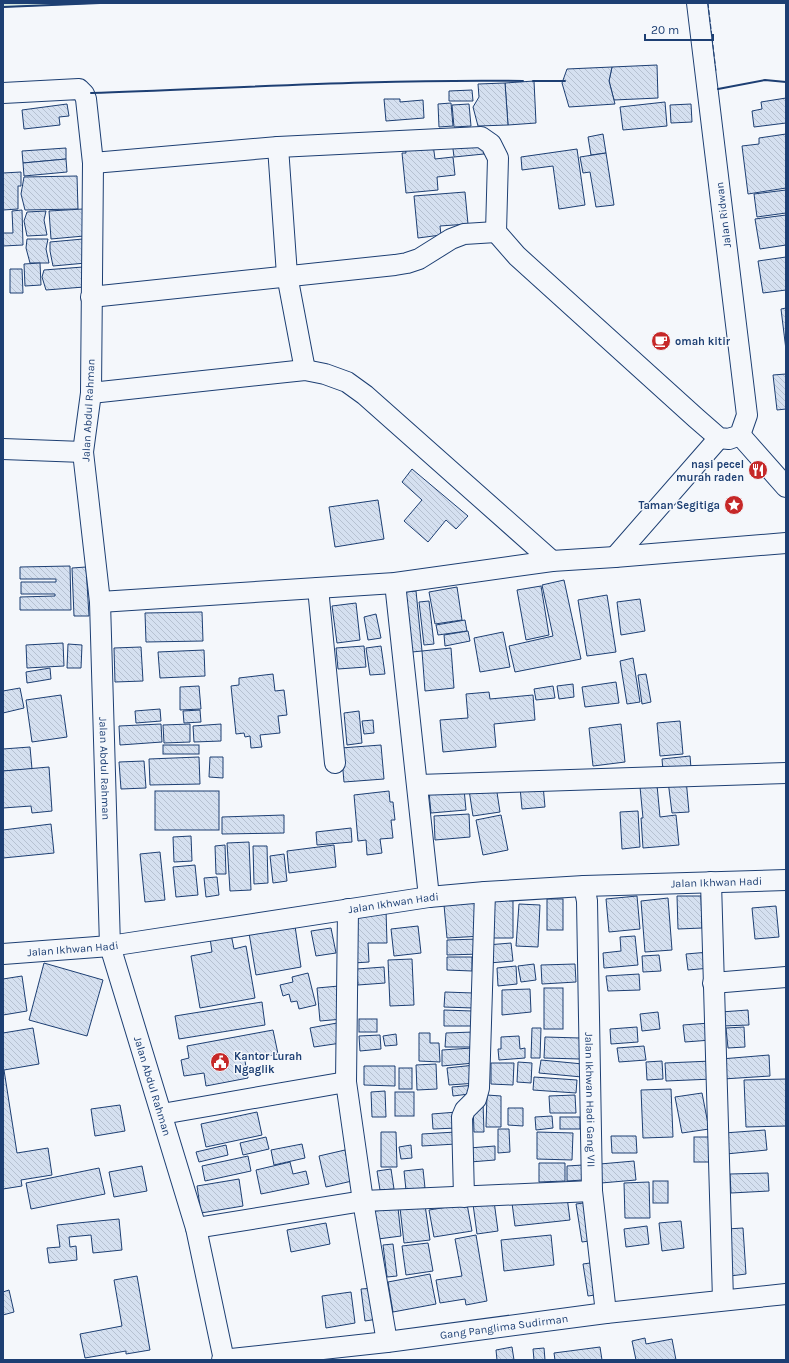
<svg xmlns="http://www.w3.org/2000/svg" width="789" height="1363" viewBox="0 0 789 1363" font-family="Karla,sans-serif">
	<defs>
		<pattern id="building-back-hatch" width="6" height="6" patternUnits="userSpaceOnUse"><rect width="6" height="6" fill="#d5e0f0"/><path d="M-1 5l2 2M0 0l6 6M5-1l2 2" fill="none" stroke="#b6c1d1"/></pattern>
	</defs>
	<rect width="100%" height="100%" fill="#f4f7fb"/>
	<polygon fill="#d7e8df" stroke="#687fa3" points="3,3 100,3 3,7"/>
	<g fill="url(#building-back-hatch)" stroke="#1d3f73">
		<polygon points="657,65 658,98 614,100 609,81 612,67"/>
		<polygon points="612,67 609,81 615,104 569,107 562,83 567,69"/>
		<polygon points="534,81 536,123 508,125 505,83"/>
		<polygon points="505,83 508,125 478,126 473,107 479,97 478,84"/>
		<polygon points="472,90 473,101 449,101 449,91"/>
		<polygon points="786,98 786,123 754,127 752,111 762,109 761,102"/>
		<polygon points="384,99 400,99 400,102 423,100 424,118 386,121"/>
		<polygon points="665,102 667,126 623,130 620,107"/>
		<polygon points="451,103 453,126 439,127 438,104"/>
		<polygon points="67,104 69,116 59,117 60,125 24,129 22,110"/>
		<polygon points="469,104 471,126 454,127 452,105"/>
		<polygon points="691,104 692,122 671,123 670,105"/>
		<polygon points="603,134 606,153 591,155 588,137"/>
		<polygon points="786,134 786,188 748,194 742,146 759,144 759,138"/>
		<polygon points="482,138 484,154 454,157 452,141"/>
		<polygon points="433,144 435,159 453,157 455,175 437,177 438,190 406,193 402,153 406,153 405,146"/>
		<polygon points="66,148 66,159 23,163 22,151"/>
		<polygon points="577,149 585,205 559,209 553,166 522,170 521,157"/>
		<polygon points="606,153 614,205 596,207 590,172 583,173 580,157"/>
		<polygon points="66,159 67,172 24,176 23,163"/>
		<polygon points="21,172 21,186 18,186 18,209 3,210 3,173"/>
		<polygon points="77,176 78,209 25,210 21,194 24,177"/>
		<polygon points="786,190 786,213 757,217 754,194"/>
		<polygon points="465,192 468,224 440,226 441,235 418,238 414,196"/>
		<polygon points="83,209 84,236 51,239 49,211"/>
		<polygon points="22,210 23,245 3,246 3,233 13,233 12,211"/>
		<polygon points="46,211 44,220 47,235 27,236 24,221 27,212"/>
		<polygon points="786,215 786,245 760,249 755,219"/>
		<polygon points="27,239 48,239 46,249 49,263 30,263 26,248"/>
		<polygon points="83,239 86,263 53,266 50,251 50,242"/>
		<polygon points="786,257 786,290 763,293 758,261"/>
		<polygon points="40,263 41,285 25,286 24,264"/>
		<polygon points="83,267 84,287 46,290 42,277 44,270"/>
		<polygon points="10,269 22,269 23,293 10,293"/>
		<polygon points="786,308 786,350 781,309"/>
		<polygon points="786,374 786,409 777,410 773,375"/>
		<polygon points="412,469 468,516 456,529 446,520 428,542 404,521 422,500 402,482"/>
		<polygon points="378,500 384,539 335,547 329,507"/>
		<polygon points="70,566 71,610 20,610 20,597 55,596 55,594 21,594 21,582 56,582 56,579 20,579 20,567"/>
		<polygon points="86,567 89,616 74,616 72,568"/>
		<polygon points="564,580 581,659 515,672 509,646 553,636 542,585"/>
		<polygon points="541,586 549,635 526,640 517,590"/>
		<polygon points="457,587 462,620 435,624 429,592"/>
		<polygon points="416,591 422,651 412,652 406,592"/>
		<polygon points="607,595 616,652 587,656 578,600"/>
		<polygon points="640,599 645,631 621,635 617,602"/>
		<polygon points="429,601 434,644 424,645 419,602"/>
		<polygon points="356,603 360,640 337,643 332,606"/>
		<polygon points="202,612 203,641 146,642 145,613"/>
		<polygon points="376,614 381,638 368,640 364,617"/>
		<polygon points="465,620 467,631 438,635 436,625"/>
		<polygon points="468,631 470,641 445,646 444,635"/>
		<polygon points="503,632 510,667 480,672 474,638"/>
		<polygon points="63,643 64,666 27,668 26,645"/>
		<polygon points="68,644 82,645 81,668 67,668"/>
		<polygon points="364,646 366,667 338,669 336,648"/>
		<polygon points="381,646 385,674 370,675 366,648"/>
		<polygon points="141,647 143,681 115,682 114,648"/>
		<polygon points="451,648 454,688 425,691 422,651"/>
		<polygon points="204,650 205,676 160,678 158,652"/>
		<polygon points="633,658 640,702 627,704 620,661"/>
		<polygon points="50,668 51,679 27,683 26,672"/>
		<polygon points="273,674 275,691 284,690 287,715 278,716 280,733 260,735 262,747 251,748 250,736 245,737 244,733 236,734 231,686 239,685 239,678"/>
		<polygon points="646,674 651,702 642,704 638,675"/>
		<polygon points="616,682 619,703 585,707 582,687"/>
		<polygon points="573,684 574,697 559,699 557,686"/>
		<polygon points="199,686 201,709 180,710 180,687"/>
		<polygon points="553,686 555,698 536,700 534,689"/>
		<polygon points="20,688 24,708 3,713 3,691"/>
		<polygon points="489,692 490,699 533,695 535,720 494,724 496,747 443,752 440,720 468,718 466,694"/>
		<polygon points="61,695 67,737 32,742 26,700"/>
		<polygon points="160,709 161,721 136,723 135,711"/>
		<polygon points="200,710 201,722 184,723 183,711"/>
		<polygon points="359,711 362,743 347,745 344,713"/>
		<polygon points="373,720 374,733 364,734 362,721"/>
		<polygon points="680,721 683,754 660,756 657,723"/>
		<polygon points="161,724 162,742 120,745 119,726"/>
		<polygon points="190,724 190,742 164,743 163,725"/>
		<polygon points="221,724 221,741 194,742 193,726"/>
		<polygon points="621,724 625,762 593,766 589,728"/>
		<rect x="163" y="745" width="36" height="9"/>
		<polygon points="381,745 384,779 344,782 341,748"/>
		<polygon points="30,747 32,769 3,771 3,749"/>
		<polygon points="690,756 691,768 663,771 662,759"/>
		<polygon points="199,757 200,784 150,785 149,759"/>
		<polygon points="210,757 223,757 223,778 209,777"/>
		<polygon points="144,761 146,788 121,789 119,762"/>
		<polygon points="49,767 52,811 32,813 31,806 3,808 3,771"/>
		<polygon points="686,779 689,812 672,813 668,781"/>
		<polygon points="543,785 545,807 522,809 520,787"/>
		<polygon points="657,785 660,817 676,815 679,845 643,848 641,818 643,818 640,787"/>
		<polygon points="496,786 500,812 473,816 469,790"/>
		<polygon points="464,789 466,810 431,813 429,792"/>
		<rect x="155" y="791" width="64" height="39"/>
		<polygon points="389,791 390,802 393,802 395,820 391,820 393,838 380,839 382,853 367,855 366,840 358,841 354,795"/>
		<polygon points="638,811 640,847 622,849 620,812"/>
		<polygon points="469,814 470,837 435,840 434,816"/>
		<polygon points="284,815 284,833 222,834 222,817"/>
		<polygon points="501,815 508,850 483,855 476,820"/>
		<polygon points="51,824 54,853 3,858 3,830"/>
		<polygon points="351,828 352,842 317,845 316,832"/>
		<polygon points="191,836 192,861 174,862 173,837"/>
		<polygon points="249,842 251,890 230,891 227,843"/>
		<polygon points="225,845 226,874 216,874 215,846"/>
		<polygon points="334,845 336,867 289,873 287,851"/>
		<polygon points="253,846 267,846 268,883 254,884"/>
		<polygon points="160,852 165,900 145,902 140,854"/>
		<polygon points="284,854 287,881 273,883 270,856"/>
		<polygon points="195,865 198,895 176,897 173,867"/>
		<polygon points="217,877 219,895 206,897 204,878"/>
		<polygon points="637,896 640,929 609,932 606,899"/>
		<polygon points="677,896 701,896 702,928 678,929"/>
		<polygon points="513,898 513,938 490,938 489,899"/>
		<polygon points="668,898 672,950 645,952 641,901"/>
		<rect x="547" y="899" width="16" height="31"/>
		<polygon points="480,902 482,936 447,938 444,905"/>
		<polygon points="519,904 540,905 538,947 516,946"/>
		<polygon points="776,906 779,937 755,939 752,908"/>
		<polygon points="386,910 387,943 368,943 369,962 353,963 352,931 360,913"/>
		<polygon points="295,926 301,967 256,975 249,933"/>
		<polygon points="418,926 421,953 394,956 391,929"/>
		<polygon points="331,928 336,953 316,956 311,931"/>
		<polygon points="231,934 234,949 246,946 255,998 200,1008 191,956 212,952 210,938"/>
		<polygon points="635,936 638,965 604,968 603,953 621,951 620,937"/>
		<polygon points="479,939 480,954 447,955 447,940"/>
		<polygon points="511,943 513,961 489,963 487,945"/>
		<polygon points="709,952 710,968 688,970 686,954"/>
		<polygon points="659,955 661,971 643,972 642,956"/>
		<polygon points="447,957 472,957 472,971 447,970"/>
		<polygon points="412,959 414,1005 390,1006 388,960"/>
		<polygon points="44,963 103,980 87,1036 29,1020"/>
		<polygon points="534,964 536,980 521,982 518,966"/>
		<polygon points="575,964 576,982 542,984 541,965"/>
		<polygon points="516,966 517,984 498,986 497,968"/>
		<polygon points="384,967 385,983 358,985 357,969"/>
		<polygon points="308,973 316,1005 299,1009 297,1001 291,1002 289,994 283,996 280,985 293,982 292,977"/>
		<polygon points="639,974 640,990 608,991 606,976"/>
		<polygon points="22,976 27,1011 3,1015 3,979"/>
		<polygon points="339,986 343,1019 320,1021 317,988"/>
		<rect x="544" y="988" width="19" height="41"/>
		<polygon points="530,989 531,1012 502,1015 502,990"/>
		<polygon points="445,992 473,993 473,1008 444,1007"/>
		<polygon points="262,1002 265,1025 179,1039 175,1016"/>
		<polygon points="444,1010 472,1011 472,1026 444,1026"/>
		<polygon points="748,1010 749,1025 722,1026 721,1012"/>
		<polygon points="658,1012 660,1029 642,1031 640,1014"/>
		<rect x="359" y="1019" width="18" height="13"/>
		<polygon points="337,1023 341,1043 314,1047 310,1028"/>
		<polygon points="710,1023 711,1040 685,1042 683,1025"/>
		<polygon points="637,1027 638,1042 611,1044 610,1029"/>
		<polygon points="744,1027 745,1047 728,1048 726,1028"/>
		<polygon points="33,1028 39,1064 4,1070 17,1153 48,1148 52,1175 21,1180 22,1186 3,1189 3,1033"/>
		<polygon points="532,1028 541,1028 540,1058 531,1058"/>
		<polygon points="273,1030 278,1054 245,1061 248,1078 206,1086 204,1073 184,1076 181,1060 189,1058 187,1046"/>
		<polygon points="473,1032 472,1047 445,1047 446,1033"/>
		<polygon points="419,1033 430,1033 430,1043 439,1043 440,1062 419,1061"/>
		<polygon points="396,1034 397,1045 385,1046 383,1036"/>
		<polygon points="380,1035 381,1049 360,1051 359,1036"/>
		<polygon points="519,1036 520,1049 525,1048 525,1058 499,1060 498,1049 501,1049 501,1037"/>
		<polygon points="545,1037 580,1038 580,1059 544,1058"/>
		<polygon points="644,1046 646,1060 619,1062 617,1048"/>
		<polygon points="472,1048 474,1063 442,1066 442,1050"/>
		<polygon points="769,1055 770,1076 723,1079 721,1059"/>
		<polygon points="541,1060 583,1064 582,1077 539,1073"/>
		<polygon points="662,1061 663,1079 647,1080 646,1062"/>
		<polygon points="712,1061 713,1079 666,1081 665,1063"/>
		<polygon points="518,1062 532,1063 531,1083 517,1082"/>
		<polygon points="491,1063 514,1063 513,1085 491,1084"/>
		<polygon points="436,1064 437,1089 417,1090 416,1065"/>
		<polygon points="475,1065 477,1083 449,1085 447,1068"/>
		<polygon points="364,1066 395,1066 395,1086 364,1085"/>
		<rect x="399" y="1068" width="13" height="21"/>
		<polygon points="534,1077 577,1080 576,1093 533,1090"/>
		<polygon points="786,1079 786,1126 746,1127 744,1080"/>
		<polygon points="476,1085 477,1093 453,1096 452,1087"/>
		<polygon points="671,1089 673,1137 643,1138 641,1090"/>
		<polygon points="385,1091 386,1117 372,1117 371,1092"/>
		<rect x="395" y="1092" width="19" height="24"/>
		<polygon points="702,1093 709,1129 682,1133 675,1097"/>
		<polygon points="487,1095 501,1096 501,1127 486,1127"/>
		<polygon points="575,1095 576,1113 550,1113 549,1096"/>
		<polygon points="483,1103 484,1132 474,1132 473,1104"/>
		<polygon points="120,1105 125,1131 95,1136 91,1109"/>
		<polygon points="508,1108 523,1108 523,1126 508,1125"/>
		<polygon points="257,1112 262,1135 206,1147 201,1124"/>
		<polygon points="457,1112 457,1128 433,1129 432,1114"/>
		<polygon points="552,1116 553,1128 536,1130 535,1117"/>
		<rect x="560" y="1117" width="20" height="12"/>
		<polygon points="498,1129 509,1129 510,1152 498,1153"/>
		<polygon points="765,1130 767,1150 726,1154 724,1133"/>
		<polygon points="381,1132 396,1132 397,1167 381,1167"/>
		<polygon points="456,1132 456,1144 422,1146 422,1134"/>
		<polygon points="537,1132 573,1133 572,1160 537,1159"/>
		<polygon points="611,1136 636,1136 637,1153 612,1153"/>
		<polygon points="266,1137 269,1149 243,1155 240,1143"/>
		<rect x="694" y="1137" width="22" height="25"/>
		<polygon points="302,1144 305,1158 274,1165 271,1150"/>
		<polygon points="226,1145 228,1155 199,1162 196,1152"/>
		<polygon points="411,1145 412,1158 401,1159 399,1147"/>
		<polygon points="495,1146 495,1160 470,1162 469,1148"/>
		<polygon points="345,1150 352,1181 326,1187 319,1156"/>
		<polygon points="248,1156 251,1171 205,1181 202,1166"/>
		<polygon points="634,1161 636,1180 601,1183 600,1164"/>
		<polygon points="290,1162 293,1174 306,1171 309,1184 261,1194 256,1170"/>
		<polygon points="539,1163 565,1163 565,1181 539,1182"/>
		<polygon points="583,1165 583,1180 567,1181 567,1166"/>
		<polygon points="142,1166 147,1191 114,1197 109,1172"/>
		<polygon points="99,1168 105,1194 31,1209 26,1183"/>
		<polygon points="391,1169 394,1189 380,1190 377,1171"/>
		<polygon points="423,1169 425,1188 406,1190 404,1171"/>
		<polygon points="768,1173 769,1191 731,1193 730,1174"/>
		<polygon points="239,1179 243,1206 201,1213 197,1186"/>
		<rect x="653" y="1181" width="15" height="22"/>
		<polygon points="649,1182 650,1218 625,1218 624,1183"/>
		<polygon points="567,1197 570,1220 515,1226 512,1203"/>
		<polygon points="494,1201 498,1231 477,1234 473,1204"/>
		<polygon points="591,1202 596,1240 582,1242 576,1204"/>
		<polygon points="467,1204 472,1231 434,1237 429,1210"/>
		<polygon points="425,1205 430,1240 404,1243 400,1208"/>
		<polygon points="398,1208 401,1236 378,1239 375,1211"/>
		<polygon points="119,1219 122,1250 93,1253 91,1235 69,1237 70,1247 76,1246 77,1260 49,1263 47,1248 60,1247 57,1225"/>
		<polygon points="681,1221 684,1248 662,1251 659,1223"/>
		<polygon points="326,1223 330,1244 291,1252 287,1230"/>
		<polygon points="647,1226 649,1244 626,1247 624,1229"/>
		<polygon points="743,1228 746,1274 730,1276 727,1229"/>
		<polygon points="476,1235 487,1301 466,1305 465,1299 440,1303 436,1280 462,1276 455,1239"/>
		<polygon points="551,1235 554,1265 504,1271 501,1240"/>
		<polygon points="428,1243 433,1271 406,1275 402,1246"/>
		<polygon points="393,1244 397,1276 387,1277 383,1245"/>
		<polygon points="597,1262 602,1294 588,1296 583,1264"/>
		<polygon points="430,1274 436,1304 393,1312 388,1282"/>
		<polygon points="137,1276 150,1350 126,1354 126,1351 85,1358 80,1334 122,1326 114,1280"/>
		<polygon points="374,1288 378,1319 365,1321 361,1289"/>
		<polygon points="9,1290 14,1312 3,1315 3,1292"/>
		<polygon points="351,1292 355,1323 326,1328 322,1296"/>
		<polygon points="645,1338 646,1344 672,1339 676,1360 636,1360 632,1341"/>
		<polygon points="512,1347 514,1360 497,1360 496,1350"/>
		<polygon points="600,1347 602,1360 555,1360 554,1353"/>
		<polygon points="544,1348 545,1360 534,1360 533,1349"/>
	</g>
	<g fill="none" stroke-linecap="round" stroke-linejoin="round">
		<g stroke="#1d3f73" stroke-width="22">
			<g id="minor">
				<path id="s1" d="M3 93 79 89 84 94 86 99 93 163 91 393 83 452 100 602 110 946 196 1228 224 1360"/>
				<polyline points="278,147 287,275 305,370"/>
				<polyline points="93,163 278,147 481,137 491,144 498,158 496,232 517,256 696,418 719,438 729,439 740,435 747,415 697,3"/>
				<polyline points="91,297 395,265 407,263 419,259 451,239 464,234 496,232"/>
				<polyline points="91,393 305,370 325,374 347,382 365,395 552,561"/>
				<polyline points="740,435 786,487"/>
				<polyline points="3,449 83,452"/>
				<polyline points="615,557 719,438"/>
				<polyline points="395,583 429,897"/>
				<polyline points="318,588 335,763"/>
				<polyline points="100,602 395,583 552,561 615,557 786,543"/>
				<polyline points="418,785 786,773"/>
				<polyline points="711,882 723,1300"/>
				<path id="s2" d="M584 886 587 901 592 1191 606 1313"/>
				<polyline points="348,909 346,1082 363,1201 387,1342"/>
				<path id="s3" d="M3 954 110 946 429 897 485 892 584 886 786 880"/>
				<polyline points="713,983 786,977"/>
				<polyline points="162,1114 346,1082"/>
				<polyline points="464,1197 462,1117 465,1110 476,1099 479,1088 485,892"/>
				<polyline points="196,1228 363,1201 592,1191"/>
				<path id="s4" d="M222 1360 387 1342 606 1313 786 1294"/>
			</g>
		</g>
		<use href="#minor" stroke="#f4f7fb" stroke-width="20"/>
		<polyline stroke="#1d3f73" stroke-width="1" stroke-dasharray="5 2" stroke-linecap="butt" points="708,3 716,71"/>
		<g stroke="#1d3f73" stroke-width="2">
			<polyline points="3,7 100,3"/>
			<polyline points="533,81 565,81"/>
			<polyline points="718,89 765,80 786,82"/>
			<path d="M91 93C235 88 379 79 523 81"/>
		</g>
	</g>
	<defs>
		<g id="cafe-disc" transform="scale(1)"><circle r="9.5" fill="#c62828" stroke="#f4f7fb"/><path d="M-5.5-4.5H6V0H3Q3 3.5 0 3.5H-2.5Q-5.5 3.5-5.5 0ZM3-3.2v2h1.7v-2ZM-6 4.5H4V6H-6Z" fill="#fff"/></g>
		<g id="restaurant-disc" transform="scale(1)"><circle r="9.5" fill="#c62828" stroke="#f4f7fb"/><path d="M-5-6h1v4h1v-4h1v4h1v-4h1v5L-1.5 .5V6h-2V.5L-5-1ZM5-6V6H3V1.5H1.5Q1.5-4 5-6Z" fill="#fff"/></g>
		<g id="sight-disc" transform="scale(1)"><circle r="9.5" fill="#c62828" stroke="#f4f7fb"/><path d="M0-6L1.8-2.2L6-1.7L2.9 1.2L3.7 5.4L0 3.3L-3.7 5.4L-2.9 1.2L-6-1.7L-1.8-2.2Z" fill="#fff"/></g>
		<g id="civic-disc" transform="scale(1)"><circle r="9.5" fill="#c62828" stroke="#f4f7fb"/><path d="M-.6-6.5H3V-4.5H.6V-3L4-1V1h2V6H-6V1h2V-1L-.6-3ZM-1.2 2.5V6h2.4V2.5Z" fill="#fff"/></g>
	</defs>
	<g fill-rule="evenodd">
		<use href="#cafe-disc" x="661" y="341"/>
		<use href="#restaurant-disc" x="758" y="470"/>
		<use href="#sight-disc" x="734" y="505"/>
		<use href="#civic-disc" x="220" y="1062"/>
	</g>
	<g text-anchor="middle" stroke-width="3" stroke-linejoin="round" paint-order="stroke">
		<g font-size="11" fill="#1d3f73" stroke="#f4f7fb">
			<text transform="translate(723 215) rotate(-97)" y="4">Jalan Ridwan</text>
			<text transform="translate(88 410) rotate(-87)" y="4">Jalan Abdul Rahman</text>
			<text dy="4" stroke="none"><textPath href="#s1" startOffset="760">Jalan Abdul Rahman</textPath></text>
			<text dy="4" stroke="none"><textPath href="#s3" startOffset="718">Jalan Ikhwan Hadi</textPath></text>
			<text dy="4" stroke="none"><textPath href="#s3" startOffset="394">Jalan Ikhwan Hadi</textPath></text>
			<text dy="4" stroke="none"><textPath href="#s3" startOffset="70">Jalan Ikhwan Hadi</textPath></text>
			<text dy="4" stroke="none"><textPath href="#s1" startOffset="1084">Jalan Abdul Rahman</textPath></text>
			<text dy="4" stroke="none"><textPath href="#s2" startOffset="214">Jalan Ikhwan Hadi Gang VII</textPath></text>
			<text dy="4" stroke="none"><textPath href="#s4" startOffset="284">Gang Panglima Sudirman</textPath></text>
		</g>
		<g font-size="11" font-weight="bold" fill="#1d3f73" stroke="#f4f7fb" text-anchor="start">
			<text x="675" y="345">omah kitir</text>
			<text x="744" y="468" text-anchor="end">nasi pecel<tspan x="744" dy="13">murah raden</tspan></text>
			<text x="720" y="509" text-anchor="end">Taman Segitiga</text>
			<text x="234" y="1060">Kantor Lurah<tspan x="234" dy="13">Ngaglik</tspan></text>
		</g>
	</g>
	<rect width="789" height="1363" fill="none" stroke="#1d3f73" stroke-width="8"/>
	<path d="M645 34v6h68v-6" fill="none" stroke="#1d3f73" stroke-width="2"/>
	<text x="651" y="34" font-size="12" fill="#1d3f73" stroke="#f4f7fb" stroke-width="3" paint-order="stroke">20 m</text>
</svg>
